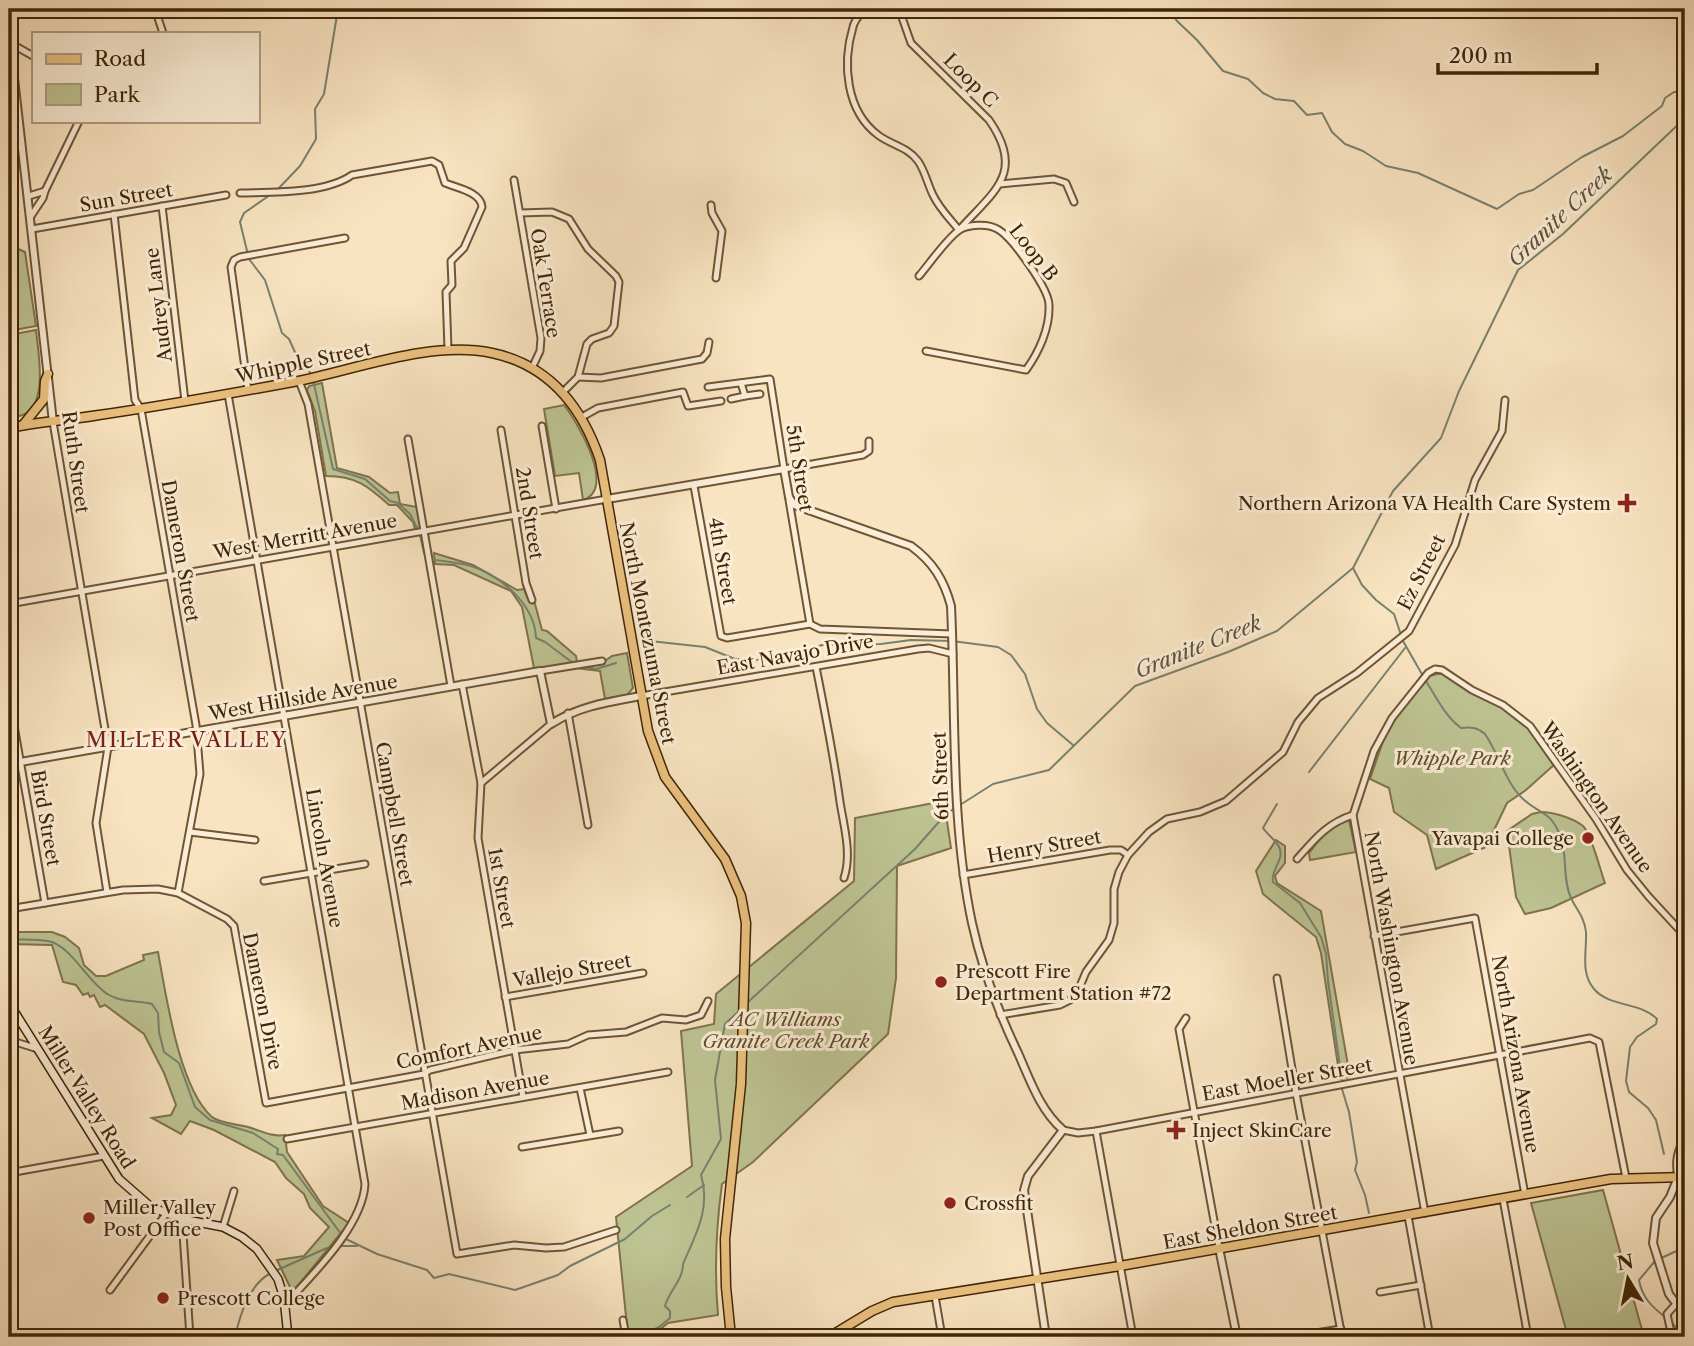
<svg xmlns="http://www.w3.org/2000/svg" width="1694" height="1346" viewBox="0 0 1694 1346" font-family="'Libre Caslon Text',serif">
	<rect width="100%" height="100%" fill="#f9e4c1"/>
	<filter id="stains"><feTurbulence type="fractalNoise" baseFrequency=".00286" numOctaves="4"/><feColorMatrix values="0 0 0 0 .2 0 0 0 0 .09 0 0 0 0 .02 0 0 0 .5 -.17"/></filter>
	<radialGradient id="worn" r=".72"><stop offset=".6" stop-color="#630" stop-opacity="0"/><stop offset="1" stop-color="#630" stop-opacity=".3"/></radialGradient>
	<g fill="#bec493" stroke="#7f744c" stroke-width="2">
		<polygon points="16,248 25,252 36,326 9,331 9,249"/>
		<path d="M36 330C38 351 48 402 25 414 21 416 14 417 9 417V335Z"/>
		<path d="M322 383 337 468 369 477 390 493 398 492 400 504 417 507 422 528 415 529 413 522 397 505H389C368 486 356 476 326 476L315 411 307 390 309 386Z"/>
		<path d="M564 405C578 423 617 489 583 500L579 473 555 476 544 409Z"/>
		<polygon points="434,553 473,565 517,590 524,589 529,601 535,604 542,630 547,631 576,656 577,662 541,669 534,668 522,607 511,591 454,565 435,564"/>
		<polygon points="627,653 633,688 627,695 605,699 600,671 575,668 602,663 612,656"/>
		<polygon points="1437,674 1445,674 1503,705 1530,726 1556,763 1526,790 1507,803 1486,847 1436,869 1427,835 1394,812 1389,788 1370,779 1389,724 1430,676"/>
		<path d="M944 801 951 848 897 866 896 978 888 1034 753 1162 722 1184C716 1228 714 1270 718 1315L668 1323 658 1331 628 1336 616 1217 692 1166 681 1031 714 1024 716 994 854 881 855 818Z"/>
		<path d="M1541 812C1553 812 1573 818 1583 826 1592 835 1600 870 1605 883L1551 908 1525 914 1516 897 1507 831 1532 814Z"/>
		<path d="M1349 820 1356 852 1310 860 1309 853C1321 837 1330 826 1349 820Z"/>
		<polygon points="1276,840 1285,846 1285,863 1275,876 1277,883 1321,911 1350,1077 1340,1079 1321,953 1316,937 1263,894 1256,871"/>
		<path d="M15 912 18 932H52L65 937 79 948 84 965 96 976H106L144 960 143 955 158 952C166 995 179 1088 212 1117 219 1123 238 1124 248 1127 262 1131 270 1137 285 1135L287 1152 323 1206 349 1223 296 1288 290 1287 277 1260 304 1256 329 1227 310 1208 304 1194 286 1178 275 1162 214 1130 190 1121 181 1134 152 1118 171 1115 176 1105 164 1073 144 1034 105 1005 100 1007 94 995 90 997 88 993 83 995 76 985 63 982 52 945 9 944V913Z"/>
		<polygon points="1603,1190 1644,1337 1568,1337 1531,1203"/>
	</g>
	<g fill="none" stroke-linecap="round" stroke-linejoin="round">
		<g stroke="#788170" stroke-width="2">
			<polyline points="1168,9 1177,21 1197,40 1223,71 1248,79 1263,93 1275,99 1294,101 1307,115 1322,113 1332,132 1345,144 1363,151 1386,166 1418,173 1497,209 1519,194 1533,190 1582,157 1623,136 1662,106 1665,98 1674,92 1685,92"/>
			<polyline points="278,189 300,166 316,139 315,109 324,94 338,9"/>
			<polyline points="270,195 244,213 240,222 249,259 265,280 282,333 289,339 299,361 306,364 311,375"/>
			<polyline points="313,380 333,469 365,479 390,501 398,503 410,514 418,530"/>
			<polyline points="420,535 424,553"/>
			<path d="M435 560C446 561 457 563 468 565 499 574 535 604 536 638L545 642 573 663"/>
			<polyline points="1353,568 1362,585 1376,600 1394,614 1403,641 1423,676"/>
			<polyline points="650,641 705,647 735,659 755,660 794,656 822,645 881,644 911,640 952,641 998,647 1011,655 1025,674 1037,709 1047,723 1073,745"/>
			<polyline points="581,666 596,669 616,663"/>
			<path d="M1426 681C1436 697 1445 716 1461 728 1471 727 1477 727 1485 734 1499 754 1505 782 1523 799 1540 815 1549 809 1560 835 1568 855 1562 879 1571 898 1577 911 1584 916 1586 932 1587 952 1580 972 1594 989 1609 1007 1641 1002 1657 1019L1656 1024 1637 1037 1630 1047 1626 1081 1629 1092 1648 1108 1656 1120 1664 1154"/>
			<polyline points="1309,772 1405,648"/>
			<path d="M1277 804 1263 828C1267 834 1274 839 1278 845 1287 858 1270 869 1273 882L1300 903 1321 937 1326 954 1328 981 1342 1081"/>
			<polyline points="960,805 993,784 1049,770 1135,686 1228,652 1277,631 1353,568 1393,491 1441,438 1459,391 1518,270 1563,234 1685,118"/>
			<path d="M9 939C21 940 35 939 48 941 71 945 88 983 109 995 123 1003 137 1000 152 1004L158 1013 159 1032 164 1052 179 1063 195 1107 210 1120 253 1133 278 1149 277 1154 283 1155 341 1234"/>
			<polyline points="747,1003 915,849 945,815 955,808"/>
			<polyline points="1342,1089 1349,1112 1357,1162 1355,1170 1365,1195 1369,1213"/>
			<polyline points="687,1197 704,1185"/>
			<polyline points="346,1239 377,1254 427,1270 434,1278 449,1274 515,1290 558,1275 570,1266 625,1239 652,1216 670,1205"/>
			<polyline points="340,1246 357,1246"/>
			<polyline points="275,1271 327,1248"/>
			<path d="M1665 1317C1651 1306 1642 1297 1639 1280L1655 1261 1685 1247"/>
			<polyline points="1671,1322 1685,1337"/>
			<path d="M235 1337C240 1315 249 1284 271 1273"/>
			<path d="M639 1337 659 1327 670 1318V1311L665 1306C669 1291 683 1280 683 1264 696 1234 711 1208 701 1175L721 1139 715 1080 725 1024 741 1009"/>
		</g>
		<g stroke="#6e5535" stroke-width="9">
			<g id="minor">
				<polyline points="155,9 163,33"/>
				<path d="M864 9C860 14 854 21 853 27 842 64 846 111 878 135 891 145 908 147 918 161 925 171 928 185 933 195 939 208 950 219 959 230 994 191 1026 173 989 120L911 43 899 9"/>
				<polyline points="10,43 33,56"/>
				<polyline points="514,180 541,338 540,351 532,368"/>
				<polyline points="1000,184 1054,179 1066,183 1074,202"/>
				<polyline points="45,191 79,121"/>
				<path d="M240 193C273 192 325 194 352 175L432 161 439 165 445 183C457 188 481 192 482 207L464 248 451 261 452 285 446 292 448 349"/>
				<polyline points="29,196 45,191 43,198 31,216"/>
				<polyline points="711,205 712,213 722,231 716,278"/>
				<polyline points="162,206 185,401"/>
				<polyline points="520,213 552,212 569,219 588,249 616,276 619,282 614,326 609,333 592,339 587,344 578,377 563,392"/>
				<polyline points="114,214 135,400 141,409 196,725 200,774 178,893"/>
				<polyline points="32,229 226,195"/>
				<path d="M919 276C930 263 945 241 958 231 967 224 989 223 999 230 1013 239 1049 289 1049 305 1050 328 1039 352 1026 370L926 351"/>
				<polyline points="578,377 601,378 702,359 707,353 709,342"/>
				<polyline points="299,381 308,404 457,1254 514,1245 546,1248 564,1247 616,1230"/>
				<polyline points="741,383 745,396 760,394"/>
				<polyline points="708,387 770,379 784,469 863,455 869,451 869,441"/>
				<polyline points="248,390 231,267 234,260 240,257 345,238"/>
				<path d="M228 394 365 1184C363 1223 319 1268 293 1296L284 1298"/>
				<polyline points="731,399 745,396"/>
				<polyline points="582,417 598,408 683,392 688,406 721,401"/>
				<polyline points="53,422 108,747 96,823 107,892"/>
				<polyline points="542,426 556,509"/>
				<polyline points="501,430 526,583 532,600"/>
				<polyline points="408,439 451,686"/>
				<polyline points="694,486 721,636 727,638 810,624 820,629 952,634"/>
				<polyline points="789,500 810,624"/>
				<polyline points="9,604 607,499"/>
				<path d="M816 667C825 712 834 757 840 802 844 827 852 854 844 878"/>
				<polyline points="540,671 602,661"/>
				<polyline points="462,684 481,783 478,838 523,1097"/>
				<polyline points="641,696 918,649 929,648 953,654"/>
				<polyline points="9,697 45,903"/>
				<polyline points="568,713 588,825"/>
				<polyline points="481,783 551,724"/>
				<polyline points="190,832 255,840"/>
				<path d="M1297 859C1314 840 1327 823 1353 815"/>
				<polyline points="963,875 1110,850 1121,850 1128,855"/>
				<polyline points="264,881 365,864"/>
				<polyline points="9,909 123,890 158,889 178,893 227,919 234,926 266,1103 424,1074 430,1070 515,1050 568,1044 588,1035 626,1032 662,1018 686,1020 701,1015 708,1001"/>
				<polyline points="1374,936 1475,918 1525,1195"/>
				<polyline points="1277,978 1296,1093 1342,1337"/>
				<polyline points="505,997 643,973"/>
				<polyline points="1000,1015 1060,1005 1070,1000 1078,991 1086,972 1109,940 1114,923 1114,889 1119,872 1128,855 1149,832 1167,819 1200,812 1226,801 1283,752 1298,722 1318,698 1357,673 1409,631 1455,545 1475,480 1502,431 1505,400"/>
				<polyline points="1186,1018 1179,1029 1219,1248"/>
				<polyline points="9,1040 38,1049"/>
				<polyline points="580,1088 590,1135"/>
				<polyline points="1063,1130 1078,1133 1096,1131 1590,1038 1599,1042 1626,1178"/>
				<polyline points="1096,1131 1133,1337"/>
				<polyline points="287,1139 668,1072"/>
				<polyline points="522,1147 619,1131"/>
				<polyline points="9,1173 104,1156"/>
				<path d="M1678 1177C1675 1163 1676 1151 1685 1139"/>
				<polyline points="1678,1177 1685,1168"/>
				<polyline points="1503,1199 1528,1337"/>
				<polyline points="1425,1213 1353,815 1374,751 1392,718 1428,673 1435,669 1442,670 1472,690 1503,705 1530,726 1596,819 1627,870 1649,897 1685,936"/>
				<polyline points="1408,1216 1430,1337"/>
				<polyline points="182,1219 190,1337"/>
				<polyline points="223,1227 234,1191"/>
				<polyline points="110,1290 166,1214"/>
				<polyline points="1380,1292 1421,1285"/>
				<polyline points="935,1296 942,1337"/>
				<polyline points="623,1320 626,1337"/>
				<polyline points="1290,1337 1341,1329"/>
				<polyline points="1672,1337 1667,1314 1676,1304"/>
			</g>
		</g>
		<g stroke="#6e5535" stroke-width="10">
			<g id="tertiary">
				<polyline points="9,34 53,422"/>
				<path d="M607 499 784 469 789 497 794 505 911 546C933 562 944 580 951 606 956 712 950 819 972 923 982 969 998 1011 1018 1053 1030 1080 1040 1110 1063 1130L1028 1176 1024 1190 1046 1337"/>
				<path d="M9 764 540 671 551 724C579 706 608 702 641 696"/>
				<polyline points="1678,1177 1670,1197 1656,1218 1653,1243 1669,1294 1685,1315"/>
				<polyline points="1219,1248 1237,1337"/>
			</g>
		</g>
		<g stroke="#402506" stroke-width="10">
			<polyline id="secondary" points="9,1003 119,1179 151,1207 182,1219 223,1227 242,1237 257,1249 278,1279 284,1298 288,1337"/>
		</g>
		<g stroke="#402506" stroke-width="11">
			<g id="primary">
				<polyline points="23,425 44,399 45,381 48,374"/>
				<path d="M9 428C38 422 69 420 99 415 163 406 228 394 293 382 355 370 430 340 492 353 549 365 582 407 600 460L648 731 665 777 725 859 741 896 746 923 741 1084 725 1239 726 1287 731 1337"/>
				<polyline points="829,1337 872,1311 893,1302 1120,1266 1611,1179 1685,1177"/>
			</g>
		</g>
		<use href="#minor" stroke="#fbedd7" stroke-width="5"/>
		<use href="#tertiary" stroke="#fbedd7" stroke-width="6"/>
		<use href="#secondary" stroke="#fbedd7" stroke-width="7"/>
		<use href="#primary" stroke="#ecc280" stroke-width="8"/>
	</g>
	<g fill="#8f2418" stroke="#fbedd7" stroke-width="2.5">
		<path d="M1623.5 492.5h7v7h7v7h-7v7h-7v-7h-7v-7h7z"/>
		<circle cx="1588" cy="838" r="7"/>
		<circle cx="941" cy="982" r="7"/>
		<path d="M1172.5 1119.5h7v7h7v7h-7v7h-7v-7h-7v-7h7z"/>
		<circle cx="950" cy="1203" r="7"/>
		<circle cx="89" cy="1218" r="7"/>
		<circle cx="163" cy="1298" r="7"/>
	</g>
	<g text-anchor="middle" stroke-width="6" stroke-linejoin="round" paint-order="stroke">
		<g font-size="19" fill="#402506" stroke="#fbedd7">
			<text transform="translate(971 80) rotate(45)" y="7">Loop C</text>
			<text transform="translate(126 197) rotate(-10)" y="7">Sun Street</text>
			<text transform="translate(1034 252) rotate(52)" y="7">Loop B</text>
			<text transform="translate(546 283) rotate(81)" y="7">Oak Terrace</text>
			<text transform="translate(158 305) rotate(-97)" y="7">Audrey Lane</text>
			<text transform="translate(303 362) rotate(-12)" y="7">Whipple Street</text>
			<text transform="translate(76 462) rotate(82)" y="7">Ruth Street</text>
			<text transform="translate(800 468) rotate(81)" y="7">5th Street</text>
			<text transform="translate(530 513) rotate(81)" y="7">2nd Street</text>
			<text transform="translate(305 536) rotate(-10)" y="7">West Merritt Avenue</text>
			<text transform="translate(181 551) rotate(80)" y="7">Dameron Street</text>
			<text transform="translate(723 561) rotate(80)" y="7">4th Street</text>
			<text transform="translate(1421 572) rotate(-63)" y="7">Ez Street</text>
			<text transform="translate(648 633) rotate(79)" y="7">North Montezuma Street</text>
			<text transform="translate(795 654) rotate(-10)" y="7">East Navajo Drive</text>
			<text transform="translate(303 697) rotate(-10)" y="7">West Hillside Avenue</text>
			<text transform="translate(940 776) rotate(-92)" y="7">6th Street</text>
			<text transform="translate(1597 797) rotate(55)" y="7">Washington Avenue</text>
			<text transform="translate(395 814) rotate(80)" y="7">Campbell Street</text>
			<text transform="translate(46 818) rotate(80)" y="7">Bird Street</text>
			<text transform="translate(1044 846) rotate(-10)" y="7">Henry Street</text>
			<text transform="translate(325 858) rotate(80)" y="7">Lincoln Avenue</text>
			<text transform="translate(502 888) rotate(80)" y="7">1st Street</text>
			<text transform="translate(1392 948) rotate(80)" y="7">North Washington Avenue</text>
			<text transform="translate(572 970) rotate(-10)" y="7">Vallejo Street</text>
			<text transform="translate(263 1001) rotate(79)" y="7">Dameron Drive</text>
			<text transform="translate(469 1047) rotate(-12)" y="7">Comfort Avenue</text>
			<text transform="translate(1516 1054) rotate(80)" y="7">North Arizona Avenue</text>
			<text transform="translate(1287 1079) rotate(-10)" y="7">East Moeller Street</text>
			<text transform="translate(475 1090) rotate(-10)" y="7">Madison Avenue</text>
			<text transform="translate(87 1097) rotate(58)" y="7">Miller Valley Road</text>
			<text transform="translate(1250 1227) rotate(-10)" y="7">East Sheldon Street</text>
		</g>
		<g font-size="19" fill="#402506" stroke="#fbedd7" text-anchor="start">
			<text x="1611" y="510" text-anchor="end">Northern Arizona VA Health Care System</text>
			<text x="1574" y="845" text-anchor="end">Yavapai College</text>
			<text x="955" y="978">Prescott Fire<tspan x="955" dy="22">Department Station #72</tspan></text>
			<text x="1192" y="1137">Inject SkinCare</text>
			<text x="964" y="1210">Crossfit</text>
			<text x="103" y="1214">Miller Valley<tspan x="103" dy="22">Post Office</tspan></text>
			<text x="177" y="1305">Prescott College</text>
		</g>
		<g font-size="19" font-style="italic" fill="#604d29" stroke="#fbedd7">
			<text x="1452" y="765">Whipple Park</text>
			<text x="786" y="1026">AC Williams<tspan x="786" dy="22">Granite Creek Park</tspan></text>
		</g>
		<g font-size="21" font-style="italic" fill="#5c533b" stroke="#fbedd7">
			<text transform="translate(1560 217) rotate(-43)" y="7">Granite Creek</text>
			<text transform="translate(1198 647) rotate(-22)" y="7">Granite Creek</text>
		</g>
		<g font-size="21" letter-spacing="2" fill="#7a1f14" stroke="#fbedd7">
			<text x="187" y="747">MILLER VALLEY</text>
		</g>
	</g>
	<rect width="1694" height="1346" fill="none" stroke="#f9e4c1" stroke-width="35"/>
	<rect x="10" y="10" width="1673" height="1325" fill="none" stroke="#402506" stroke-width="3.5"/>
	<rect x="18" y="18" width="1659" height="1311" fill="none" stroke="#402506" stroke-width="2"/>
	<rect x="32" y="32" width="228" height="91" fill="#fbedd7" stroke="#b09d83" stroke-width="2"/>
	<rect x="46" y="54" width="35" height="10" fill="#ecc280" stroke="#b09d83" stroke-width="2"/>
	<text x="94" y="66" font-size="21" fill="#402506">Road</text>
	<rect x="46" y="84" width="35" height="21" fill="#bec493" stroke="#b09d83" stroke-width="2"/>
	<text x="94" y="102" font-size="21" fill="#402506">Park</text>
	<g transform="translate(1628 1279) rotate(350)" stroke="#fbedd7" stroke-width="5" paint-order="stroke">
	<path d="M0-5L12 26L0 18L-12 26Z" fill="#402506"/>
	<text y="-10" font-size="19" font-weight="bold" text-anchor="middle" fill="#402506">N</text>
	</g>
	<path d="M1438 63v10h159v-10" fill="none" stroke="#402506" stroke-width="3.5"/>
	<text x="1449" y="63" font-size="21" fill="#402506" stroke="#fbedd7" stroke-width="5" paint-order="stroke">200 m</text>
	<rect width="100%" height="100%" filter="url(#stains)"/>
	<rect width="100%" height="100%" fill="url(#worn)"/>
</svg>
